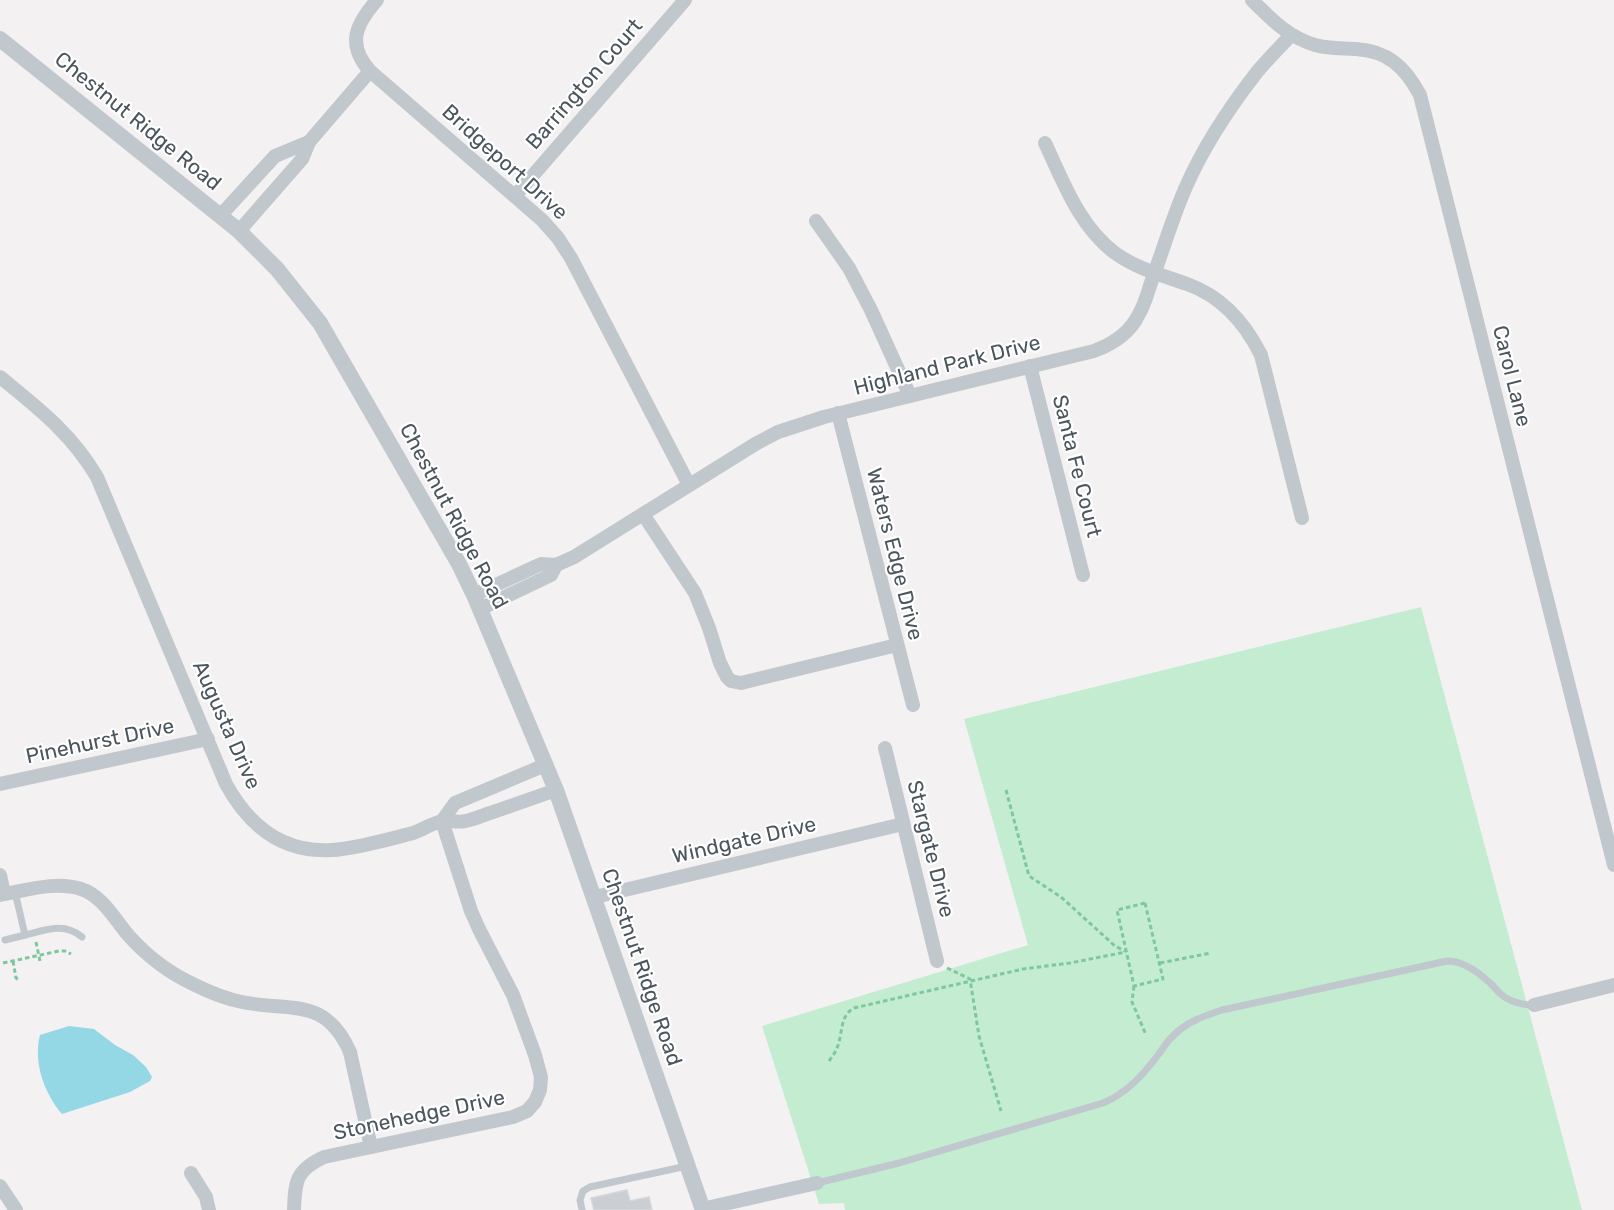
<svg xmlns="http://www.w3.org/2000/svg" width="1614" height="1210" viewBox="0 0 1614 1210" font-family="Rubik,sans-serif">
	<rect width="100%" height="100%" fill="#f3f1f1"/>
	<polygon fill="#c4ecd1" points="1421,607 1582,1210 845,1210 844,1203 819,1204 762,1026 1028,945 964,719"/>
	<path fill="#95d8e5" d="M69 1026 94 1029 115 1045 133 1055 146 1067 152 1077 150 1081 130 1092 62 1114C44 1093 33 1062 40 1035Z"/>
	<polygon fill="#cbced2" stroke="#d5d7db" stroke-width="1.5" points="627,1190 630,1201 649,1197 652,1210 594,1210 591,1198"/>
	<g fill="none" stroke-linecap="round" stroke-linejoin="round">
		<g stroke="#7ec79f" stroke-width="3" stroke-dasharray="4.5 3" stroke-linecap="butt">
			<polyline points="1006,790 1029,876 1061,897 1115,946 1125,951"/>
			<polygon points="1145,903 1163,979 1134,986 1117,910"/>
			<polyline points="36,942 40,961"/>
			<polyline points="13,961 16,978 19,980"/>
			<polyline points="3,963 59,951 65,951 71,954"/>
			<polyline points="1160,963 1211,953"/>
			<polyline points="947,968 970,979 979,1036 1001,1111"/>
			<polyline points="1134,986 1132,1002 1146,1035"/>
			<path d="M829 1061C832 1057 835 1053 837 1048 843 1035 839 1016 854 1008L1023 969 1070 963 1126 952"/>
		</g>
		<g stroke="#c0c8ce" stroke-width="7">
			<path d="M25 935C46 930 64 922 82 937"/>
			<polyline points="5,940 25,935 15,892"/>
			<path d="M817 1183 899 1163 1103 1103C1127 1093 1143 1075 1158 1055 1163 1049 1167 1041 1173 1036 1186 1022 1204 1016 1222 1010L1447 961C1463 961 1477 971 1489 982 1495 987 1499 994 1506 998 1515 1003 1524 1005 1534 1005"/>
			<polyline points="582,1210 580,1200 583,1191 590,1187 687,1166"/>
		</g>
		<g stroke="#c0c8ce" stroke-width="14">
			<path d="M377 0C356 24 346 44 370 71L542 220 558 238 571 258 689 485"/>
			<path d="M1252 0C1271 19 1288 37 1315 45 1329 49 1342 48 1356 49 1388 51 1405 67 1420 95L1614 865"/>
			<path d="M1045 143C1064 183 1079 226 1115 253 1137 269 1162 275 1187 284 1221 296 1245 323 1261 355L1302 518"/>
			<polyline points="515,196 685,0"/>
			<polyline points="220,216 275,156 309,142"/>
			<polyline points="816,221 849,268 871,310 910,396"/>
			<polyline points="239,231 302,159 309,142 370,71"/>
			<polyline points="1030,366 1083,575"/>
			<path d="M0 377C39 409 71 433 97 477L226 784C249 826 283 853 332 850 355 849 390 839 413 833 423 830 432 823 442 821 450 820 458 823 465 821 475 819 486 814 496 811 516 804 536 797 556 790"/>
			<polyline points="838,413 913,705"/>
			<polyline points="643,514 695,593 709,628 720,663 727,677 731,681 741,683 897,645"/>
			<path d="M474 595 541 564 556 565 574 557 757 443 778 432 824 417 1094 351C1113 344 1130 333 1139 314 1145 304 1148 291 1152 280 1163 250 1172 219 1185 189 1203 147 1229 108 1257 72 1268 59 1280 47 1291 35"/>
			<polyline points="480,609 551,575 556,565"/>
			<polyline points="885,748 937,961"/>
			<polyline points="0,784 208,739"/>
			<polyline points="442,821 455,803 545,765"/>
			<polyline points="0,875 4,894 0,895"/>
			<path d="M4 894C28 890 56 881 81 889 103 896 115 920 129 936 147 956 171 974 195 985 209 992 227 999 242 1002 291 1012 325 996 350 1052L371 1147"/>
			<polyline points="595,897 903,824"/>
			<polyline points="1534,1005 1614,985"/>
			<polyline points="191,1173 206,1197 209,1210"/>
			<polyline points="0,1186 16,1210"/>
			<polyline points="702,1209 817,1183"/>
			<path d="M294 1210C295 1181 296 1170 324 1157L513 1117 527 1111 535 1102 540 1090 541 1077 535 1055 513 995 479 929 471 911 442 821"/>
		</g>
		<polyline stroke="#c0c8ce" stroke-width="16" points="0,39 239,231 277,269 320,323 459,564 474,595 556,790 703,1210"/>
	</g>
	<g text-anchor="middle" stroke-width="4.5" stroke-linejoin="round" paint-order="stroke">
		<g font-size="21" fill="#4a555c" stroke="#fff">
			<text transform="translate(584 84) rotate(-49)" y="7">Barrington Court</text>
			<text transform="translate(138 121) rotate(39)" y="7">Chestnut Ridge Road</text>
			<text transform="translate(505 162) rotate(42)" y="7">Bridgeport Drive</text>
			<text transform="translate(947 365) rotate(-14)" y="7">Highland Park Drive</text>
			<text transform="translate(1512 376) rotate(76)" y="7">Carol Lane</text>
			<text transform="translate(1077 466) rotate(76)" y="7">Santa Fe Court</text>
			<text transform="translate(454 516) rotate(62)" y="7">Chestnut Ridge Road</text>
			<text transform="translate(895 554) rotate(76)" y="7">Waters Edge Drive</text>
			<text transform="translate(227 725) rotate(66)" y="7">Augusta Drive</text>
			<text transform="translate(100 741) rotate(-12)" y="7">Pinehurst Drive</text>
			<text transform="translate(744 840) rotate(-13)" y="7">Windgate Drive</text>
			<text transform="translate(931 849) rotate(76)" y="7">Stargate Drive</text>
			<text transform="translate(642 967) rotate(71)" y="7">Chestnut Ridge Road</text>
			<text transform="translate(419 1115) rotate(-12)" y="7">Stonehedge Drive</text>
		</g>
	</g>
</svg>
